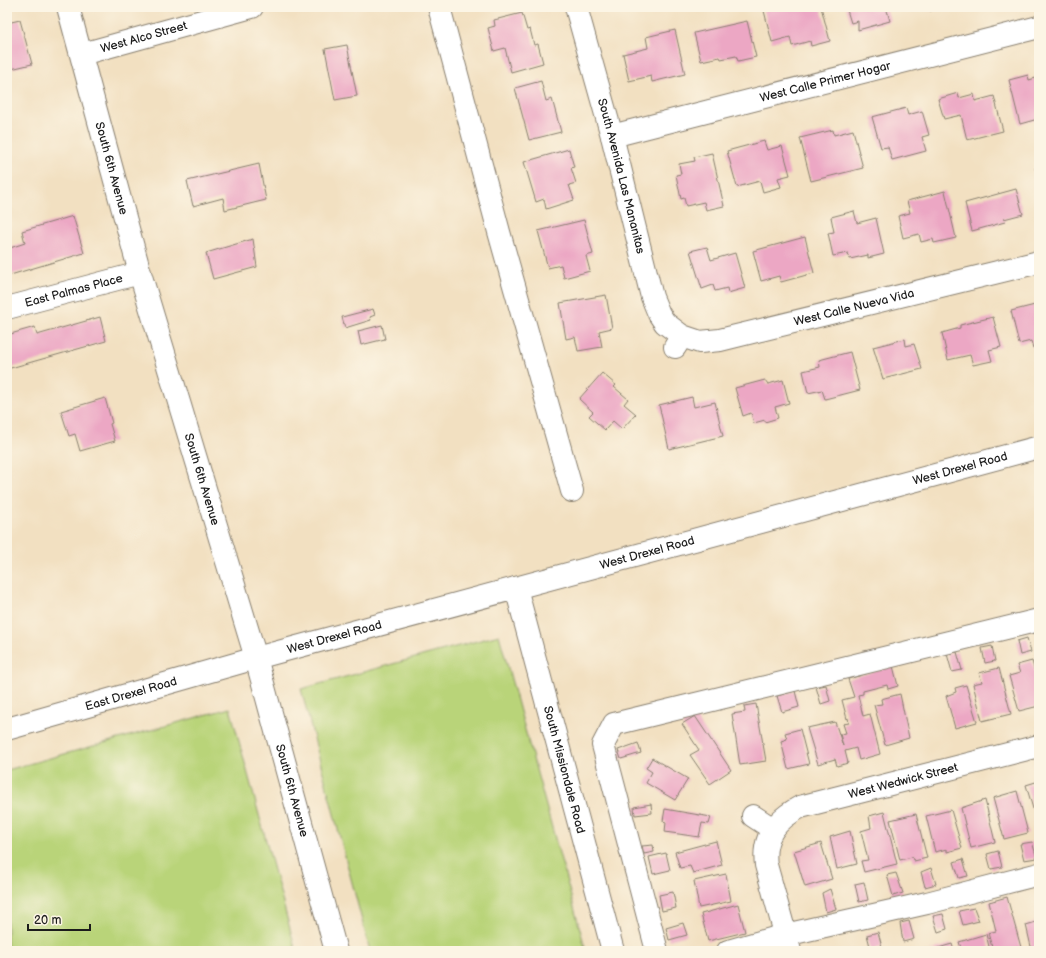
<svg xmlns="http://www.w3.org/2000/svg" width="1046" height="958" viewBox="0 0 1046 958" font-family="'Balsamiq Sans',sans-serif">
	<rect width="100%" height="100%" fill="#fcf5e5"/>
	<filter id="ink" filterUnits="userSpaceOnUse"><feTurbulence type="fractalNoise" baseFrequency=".025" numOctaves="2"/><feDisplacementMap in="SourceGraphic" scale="8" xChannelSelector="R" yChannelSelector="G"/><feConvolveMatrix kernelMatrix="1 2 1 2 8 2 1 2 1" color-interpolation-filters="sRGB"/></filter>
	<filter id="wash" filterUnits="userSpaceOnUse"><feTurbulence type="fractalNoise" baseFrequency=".012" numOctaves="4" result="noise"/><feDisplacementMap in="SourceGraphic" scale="16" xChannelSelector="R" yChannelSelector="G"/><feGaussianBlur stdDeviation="0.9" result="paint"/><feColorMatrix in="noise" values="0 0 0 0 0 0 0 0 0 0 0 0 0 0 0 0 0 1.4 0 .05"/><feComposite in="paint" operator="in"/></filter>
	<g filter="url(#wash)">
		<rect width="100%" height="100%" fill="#f2e0c1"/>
		<g fill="#b9d479" stroke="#6a784a">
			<polygon points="499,635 586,951 370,951 301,689"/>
			<polygon points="230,708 296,951 7,951 7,770"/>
		</g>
		<g id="blocks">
			<g fill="#eca7c4">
				<polygon points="763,7 821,7 830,41 811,46 810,41 792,46 790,37 772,42"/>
				<polygon points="846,7 886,7 890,21 858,30 858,21 851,23"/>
				<polygon points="929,7 954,7 954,8 945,10 944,8 930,11"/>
				<polygon points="522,13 527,30 530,29 534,45 538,44 543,63 511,72 505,48 494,51 488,28 495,26 494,20"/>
				<polygon points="20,20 32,64 7,70 7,23"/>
				<polygon points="747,21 756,57 738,61 736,56 721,59 720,57 701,61 694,33"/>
				<polygon points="675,30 685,74 652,82 651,76 629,81 623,54 648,48 646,37"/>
				<polygon points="347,45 357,96 335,100 325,49"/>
				<polygon points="1028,75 1029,80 1039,77 1039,122 1038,119 1020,124 1009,80"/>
				<polygon points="541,81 546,101 552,99 561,132 529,140 515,88"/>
				<polygon points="958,93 959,98 974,94 975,101 994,96 1003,131 967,140 961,115 944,119 938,99"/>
				<polygon points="906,108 908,115 922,111 929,135 922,137 926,151 892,160 888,147 881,148 872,117"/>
				<polygon points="833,130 834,135 853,130 863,168 811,181 800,138"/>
				<polygon points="764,141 767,150 782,146 790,175 778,178 781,187 763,192 760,181 737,187 727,151"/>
				<polygon points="569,149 574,167 571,168 576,183 569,185 574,200 546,209 544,199 536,202 524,162"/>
				<polygon points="712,153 724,206 706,210 704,202 686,206 684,198 681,199 676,175 681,174 679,164 695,161 694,157"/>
				<polygon points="259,164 266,200 225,210 223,198 193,206 187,181"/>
				<polygon points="1039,167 1039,181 1038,181 1035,168"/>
				<polygon points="7,171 11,186 7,187"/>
				<polygon points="1016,189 1023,214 1004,219 1005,222 972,231 965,203"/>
				<polygon points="945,191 956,238 934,243 933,239 921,242 919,234 903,238 898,216 910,213 907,201"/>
				<polygon points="854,211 857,223 876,218 884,254 868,258 868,255 850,259 848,253 833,256 828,233 834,232 831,217"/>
				<polygon points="73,216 84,253 7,276 7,249 25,243 22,231"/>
				<polygon points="584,220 593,254 586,256 590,271 564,278 561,265 548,268 538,231"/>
				<polygon points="805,237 814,273 781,282 779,276 761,281 753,251"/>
				<polygon points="253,239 257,267 213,279 206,253"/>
				<polygon points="707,247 711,260 735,253 745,288 728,293 727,288 715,291 713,285 702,289 690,251"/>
				<polygon points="606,295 612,328 599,331 602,347 578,351 575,337 566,339 560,303"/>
				<polygon points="1039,304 1039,347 1033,348 1031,341 1019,344 1011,311"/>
				<polygon points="373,309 375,315 370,317 371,320 345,328 342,317"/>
				<polygon points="100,317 106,341 7,369 7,335 35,327 37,335"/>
				<polygon points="993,317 1001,347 989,350 992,361 973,365 970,355 948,360 942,333 960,328 960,325"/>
				<polygon points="382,325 385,339 361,345 358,331"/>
				<polygon points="905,339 906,346 914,344 922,369 883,379 873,347"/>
				<polygon points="850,352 860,390 825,399 822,390 808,393 803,371 820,367 819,360"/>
				<polygon points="602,373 616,385 614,387 628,399 624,404 636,414 622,429 613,421 605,430 589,416 593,412 579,399"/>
				<polygon points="765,380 768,384 783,380 789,403 775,407 778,418 765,422 765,420 754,423 751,413 743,416 735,388"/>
				<polygon points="692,397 694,407 715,402 723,436 669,449 659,405"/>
				<polygon points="105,398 112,423 110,424 115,441 80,451 75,434 69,436 61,411"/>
				<polygon points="1027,638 1031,652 1020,655 1017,641"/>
				<polygon points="992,646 995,661 985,663 982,648"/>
				<polygon points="957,652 962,670 952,672 947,654"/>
				<polygon points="1032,661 1039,686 1039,706 1019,711 1009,676 1020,673 1017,665"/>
				<polygon points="893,666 898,686 888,689 887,685 863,691 863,694 858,695 863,716 870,714 880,754 859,760 856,748 845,751 848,763 837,766 835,759 818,764 807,728 835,722 843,746 840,734 846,733 843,724 849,723 848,718 847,719 842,700 854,697 848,679"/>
				<polygon points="999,668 1011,714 982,721 973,684 982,682 979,673"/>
				<polygon points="826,685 830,701 821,704 816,687"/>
				<polygon points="966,685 977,722 955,728 946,696 956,692 955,688"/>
				<polygon points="795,691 799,707 782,712 777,696"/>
				<polygon points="900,694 909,738 885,745 874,705 882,704 881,699"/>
				<polygon points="756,704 766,761 740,765 732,714 745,712 744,706"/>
				<polygon points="695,716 731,770 710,784 690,755 699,750 682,724"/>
				<polygon points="800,729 809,764 788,769 781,741 787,739 785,733"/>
				<polygon points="638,743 641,753 621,759 618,750"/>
				<polygon points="652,758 688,779 675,800 646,783 652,772 646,768"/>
				<polygon points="1039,781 1039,818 1036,819 1026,785"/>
				<polygon points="1017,791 1028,833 1004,839 993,798"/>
				<polygon points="985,800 995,842 971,848 961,808"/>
				<polygon points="651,804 652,813 635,815 634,807"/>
				<polygon points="665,809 711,817 709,824 702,823 699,837 665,832 666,822 663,821"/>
				<polygon points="951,810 962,848 947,852 947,849 935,852 926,816"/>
				<polygon points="884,812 897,864 864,872 861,861 868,860 861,831 871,828 869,816"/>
				<polygon points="916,814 927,858 914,861 912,857 900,860 890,820"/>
				<polygon points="850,831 857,864 837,869 830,837"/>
				<polygon points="716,841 722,865 693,873 690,866 680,868 675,852"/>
				<polygon points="1032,842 1037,858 1024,860 1020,844"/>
				<polygon points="821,843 832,879 805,887 794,851"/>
				<polygon points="653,845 654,852 644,854 642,846"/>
				<polygon points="998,851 1002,867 991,869 987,854"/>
				<polygon points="666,853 670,870 653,874 649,857"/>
				<polygon points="963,859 968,876 959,878 954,862"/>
				<polygon points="931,868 936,884 925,887 921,872"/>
				<polygon points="896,873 903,893 893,896 887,875"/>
				<polygon points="726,874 731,901 699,908 694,881"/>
				<polygon points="864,882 868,900 859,902 855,884"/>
				<polygon points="1039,888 1039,903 1038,903 1036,889"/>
				<polygon points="830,889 836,909 826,912 822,893"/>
				<polygon points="673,892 676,908 662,911 659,895"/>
				<polygon points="1007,897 1022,951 993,951 988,933 996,931 989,902"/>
				<polygon points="738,904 745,932 708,941 701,914"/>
				<polygon points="974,908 979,921 963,925 959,911"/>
				<polygon points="943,914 947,929 938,932 933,916"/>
				<polygon points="1039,915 1039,951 1032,951 1026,925 1036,922 1035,916"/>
				<polygon points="909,921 914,939 903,942 900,923"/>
				<polygon points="683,923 687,935 669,940 666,928"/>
				<polygon points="878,932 882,947 871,950 867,935"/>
				<polygon points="986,934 990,951 962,951 959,942"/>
				<polygon points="952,944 954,951 928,951"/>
			</g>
		</g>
	</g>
	<g filter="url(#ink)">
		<use href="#blocks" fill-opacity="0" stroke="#877e6e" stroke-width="1"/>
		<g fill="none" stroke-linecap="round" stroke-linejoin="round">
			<g stroke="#877e6e" stroke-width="24">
				<g id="minor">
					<path id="s1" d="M68 7 140 273 256 658 336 951"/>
					<polyline points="439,7 499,232 572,491"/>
					<path id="s2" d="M576 7 612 136 652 297 659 314 665 323 682 336"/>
					<path id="s3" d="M82 54 252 7"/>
					<path id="s4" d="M612 136 1039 27"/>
					<path id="s5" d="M7 308 140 273"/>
					<path id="s6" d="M675 347 682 336 700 342 720 340 1039 262"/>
					<path id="s7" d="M516 588 613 951"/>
					<path id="s8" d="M7 729 256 658 1039 447"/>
					<polyline points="753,816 773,829"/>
					<polyline points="657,951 603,745 614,724 1039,620"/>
					<polyline points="728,951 785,935 927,903 1039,874"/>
					<path id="s9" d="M790 951 766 865C762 837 776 820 800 807L1039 746"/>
				</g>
			</g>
			<use href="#minor" stroke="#fff" stroke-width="22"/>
		</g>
	</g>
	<g text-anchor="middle" stroke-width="3" stroke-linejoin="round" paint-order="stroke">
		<g font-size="12" fill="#1c1c1c" stroke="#fcf5e5">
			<text dy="4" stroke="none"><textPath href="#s3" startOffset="64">West Alco Street</textPath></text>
			<text dy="4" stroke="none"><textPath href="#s4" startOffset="220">West Calle Primer Hogar</textPath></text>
			<text dy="4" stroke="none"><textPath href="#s1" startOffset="167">South 6th Avenue</textPath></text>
			<text dy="4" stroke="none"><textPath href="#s2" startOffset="175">South Avenida Las Mananitas</textPath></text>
			<text dy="4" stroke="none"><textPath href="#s5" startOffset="69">East Palmas Place</textPath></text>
			<text dy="4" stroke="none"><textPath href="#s6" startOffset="190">West Calle Nueva Vida</textPath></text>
			<text dy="4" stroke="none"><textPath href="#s8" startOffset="988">West Drexel Road</textPath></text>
			<text dy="4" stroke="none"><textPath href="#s1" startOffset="491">South 6th Avenue</textPath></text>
			<text dy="4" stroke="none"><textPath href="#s8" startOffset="664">West Drexel Road</textPath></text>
			<text dy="4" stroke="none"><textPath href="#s8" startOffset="340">West Drexel Road</textPath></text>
			<text dy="4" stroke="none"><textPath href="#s8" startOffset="129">East Drexel Road</textPath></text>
			<text dy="4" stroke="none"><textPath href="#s7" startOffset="188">South Missiondale Road</textPath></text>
			<text dy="4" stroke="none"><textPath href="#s9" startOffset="268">West Wedwick Street</textPath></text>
			<text dy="4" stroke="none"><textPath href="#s1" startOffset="815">South 6th Avenue</textPath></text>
		</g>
	</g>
	<rect width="1046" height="958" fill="none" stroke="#fcf5e5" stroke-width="24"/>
	<path d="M28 924v6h62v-6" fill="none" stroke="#1c1c1c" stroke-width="2"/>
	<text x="34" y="924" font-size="12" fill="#1c1c1c" stroke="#fcf5e5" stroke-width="3" paint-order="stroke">20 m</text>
</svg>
